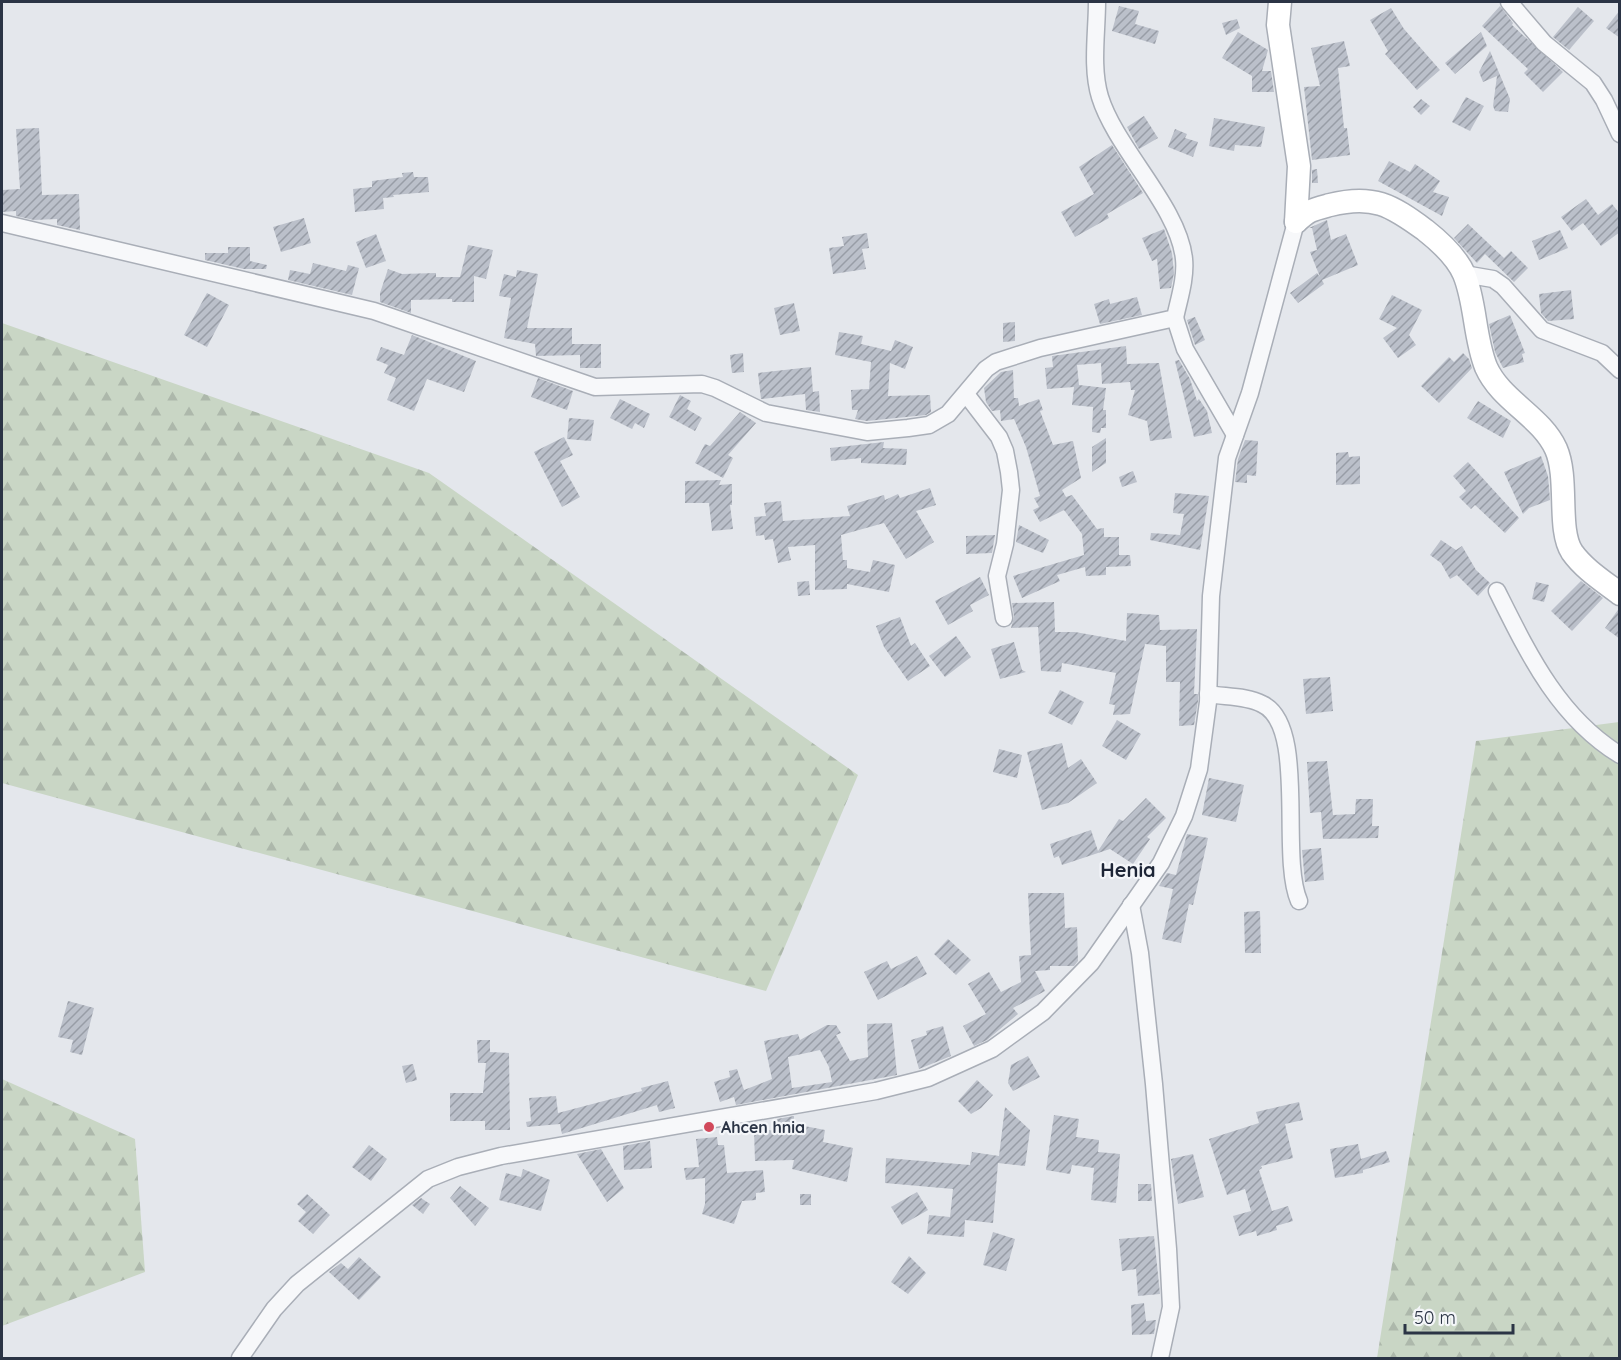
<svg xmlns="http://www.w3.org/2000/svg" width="1621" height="1360" viewBox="0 0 1621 1360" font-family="Quicksand,sans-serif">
	<defs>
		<pattern id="forest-firs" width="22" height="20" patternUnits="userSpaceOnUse" patternTransform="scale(1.5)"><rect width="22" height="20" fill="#c9d6c5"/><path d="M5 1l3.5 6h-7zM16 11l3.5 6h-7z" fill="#adb8ab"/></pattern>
		<pattern id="building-hatch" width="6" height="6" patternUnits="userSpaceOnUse" patternTransform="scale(1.5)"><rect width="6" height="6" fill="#bbc0ca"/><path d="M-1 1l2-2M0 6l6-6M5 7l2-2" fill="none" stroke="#989da6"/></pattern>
	</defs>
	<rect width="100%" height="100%" fill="#e4e7ec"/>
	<g fill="url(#forest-firs)">
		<polygon points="2,323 429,473 858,775 766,991 2,783"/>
		<polygon points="1619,722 1619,1358 1377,1358 1476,741"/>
		<polygon points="2,1079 135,1139 145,1272 2,1326"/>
	</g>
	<g fill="url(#building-hatch)" fill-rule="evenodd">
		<polygon points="1119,6 1139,11 1135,24 1159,31 1155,44 1112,31"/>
		<polygon points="1500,6 1513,23 1512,25 1563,72 1543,92 1524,73 1528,69 1482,26"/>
		<polygon points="1578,7 1594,21 1569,50 1553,37"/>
		<polygon points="1391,8 1404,29 1440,70 1417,90 1385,54 1388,51 1370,20"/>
		<polygon points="1620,10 1620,38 1606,28"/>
		<polygon points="1237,19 1240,28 1226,35 1222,23"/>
		<polygon points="1238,32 1268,50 1262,71 1271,71 1274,92 1252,92 1252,76 1222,58"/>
		<polygon points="1481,32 1487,46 1455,74 1445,63"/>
		<polygon points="1344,41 1350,66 1338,68 1344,128 1347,128 1350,155 1312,160 1304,87 1320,86 1311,48"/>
		<polygon points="1490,51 1510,99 1508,112 1495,111 1493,106 1497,76 1483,82 1479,72"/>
		<polygon points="1466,97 1484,106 1470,131 1452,122"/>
		<polygon points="1421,99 1430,106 1421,115 1413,107"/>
		<polygon points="1144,116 1158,138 1139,149 1127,127"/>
		<polygon points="1214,118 1265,127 1261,147 1235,145 1234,151 1209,146"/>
		<polygon points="39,128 42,195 79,194 80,230 57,225 57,219 34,220 16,216 16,211 2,212 2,190 20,189 16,129"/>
		<polygon points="1175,129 1187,134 1185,138 1198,142 1193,157 1168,147"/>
		<polygon points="1112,145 1143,193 1107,214 1109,218 1075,237 1061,212 1094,194 1079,167"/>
		<polygon points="1389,161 1410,172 1415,164 1440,181 1433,192 1449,197 1442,216 1378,181"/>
		<polygon points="1317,169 1318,183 1312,183 1312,170"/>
		<polygon points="413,172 414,177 428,177 429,192 393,195 394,197 383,198 384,209 355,212 353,189 372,187 372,181 403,177 402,173"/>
		<polygon points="1586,199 1598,215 1612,204 1620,214 1620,232 1601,246 1583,223 1572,231 1561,217"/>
		<polygon points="304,218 311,243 281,252 273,227"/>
		<polygon points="1327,220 1331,240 1346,234 1358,265 1322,280 1324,284 1298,303 1290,293 1317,273 1320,277 1310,252 1317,250 1312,228 1309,228"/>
		<polygon points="1468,224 1504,258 1511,251 1528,268 1514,282 1485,254 1477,263 1454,238"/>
		<polygon points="1164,229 1172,253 1174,273 1171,288 1160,289 1157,259 1152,261 1142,238"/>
		<polygon points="1560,230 1568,248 1539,260 1532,241"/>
		<polygon points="867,233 869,248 862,249 866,269 833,274 829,248 844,246 842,237"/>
		<polygon points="376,234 386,261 366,268 356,242"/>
		<polygon points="468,245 493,250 486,279 474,276 474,302 452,302 452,299 411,300 411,313 380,302 380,293 388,269 402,274 436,273 436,277 460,277"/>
		<polygon points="228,247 250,247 250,261 267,265 266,269 244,269 205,260 205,253 228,253"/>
		<polygon points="313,263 346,271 348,265 359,268 352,295 288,280 290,270 310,274"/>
		<polygon points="517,270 538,274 527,328 572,328 572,344 601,344 601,368 580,368 580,355 536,356 535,344 504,338 511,298 499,296 504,274 516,277"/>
		<polygon points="1571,290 1574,319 1548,321 1541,313 1539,294"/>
		<polygon points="207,293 229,305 207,347 184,335"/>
		<polygon points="1392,295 1422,310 1409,335 1416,345 1398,358 1383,338 1397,328 1379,319"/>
		<polygon points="1137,297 1142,315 1100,324 1094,304 1109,299 1110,304"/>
		<polygon points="794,303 800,331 780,335 774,308"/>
		<polygon points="1510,315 1525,353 1522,354 1524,362 1503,368 1495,352 1489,324"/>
		<polygon points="1195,317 1205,340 1195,345 1187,320"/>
		<polygon points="1015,322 1015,341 1003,342 1003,323"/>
		<polygon points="839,332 863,336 861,344 891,351 895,340 913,347 905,369 890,363 888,396 930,395 931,412 926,415 867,421 855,419 858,410 852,410 851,390 869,389 871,362 835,355"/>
		<polygon points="412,335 476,361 464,392 427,379 414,411 387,400 396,378 384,373 388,365 376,360 381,347 404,355"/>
		<polygon points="1126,346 1127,364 1159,363 1172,438 1150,441 1147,421 1128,415 1135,390 1131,390 1130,382 1102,384 1101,363 1077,365 1079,385 1106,388 1103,410 1106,410 1106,428 1101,428 1100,433 1092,432 1093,407 1072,405 1074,387 1047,389 1045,368 1053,367 1052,356"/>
		<polygon points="743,353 744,372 732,373 730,355"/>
		<polygon points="1463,353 1469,359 1472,368 1439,403 1421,386 1449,357 1454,362"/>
		<polygon points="1179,360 1190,379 1197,401 1199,399 1207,411 1212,433 1194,437 1175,361"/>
		<polygon points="811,367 813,392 819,391 820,412 806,410 805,394 761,399 758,373"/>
		<polygon points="1013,370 1014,398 1018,398 1019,406 1039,399 1043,410 1040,411 1053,445 1073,441 1081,478 1062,490 1066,497 1072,495 1097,529 1104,528 1104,537 1119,537 1119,555 1130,555 1131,566 1106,567 1106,575 1086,576 1085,567 1057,575 1060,581 1022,598 1013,576 1084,555 1082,534 1064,510 1040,522 1033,510 1039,507 1034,498 1040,496 1026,447 1014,419 1001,421 1000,410 992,411 986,402 984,388 1001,372"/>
		<polygon points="538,378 573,391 567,410 531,397"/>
		<polygon points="680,395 691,401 687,409 702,418 695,431 669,417"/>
		<polygon points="620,399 650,414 644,428 635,423 632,429 610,418"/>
		<polygon points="1478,401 1511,421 1503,438 1467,418"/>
		<polygon points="740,412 756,423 728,455 733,458 723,478 695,463 705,444 710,446"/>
		<polygon points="569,418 594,420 591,441 567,439"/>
		<polygon points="564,437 573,455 560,461 580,497 562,507 534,452"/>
		<polygon points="1106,438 1106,463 1092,472 1092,447"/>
		<polygon points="1245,440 1258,441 1256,476 1247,475 1247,483 1235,482 1238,459"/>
		<polygon points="884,442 883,448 907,449 906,465 861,463 861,458 831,461 830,448"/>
		<polygon points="1348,452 1349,457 1360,456 1360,484 1336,485 1336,453"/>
		<polygon points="1541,456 1548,476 1550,500 1529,508 1523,514 1504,472"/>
		<polygon points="1468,462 1519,518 1505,533 1475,505 1471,509 1459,497 1466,491 1453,476"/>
		<polygon points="1133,471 1137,482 1122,487 1119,477"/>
		<polygon points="721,480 719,485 732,484 732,505 730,505 733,529 712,531 709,503 685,503 685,481"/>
		<polygon points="930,488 936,505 916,511 934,542 906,559 884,523 841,535 843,560 847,560 847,568 870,572 873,560 895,565 889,592 847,584 847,589 815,590 815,545 788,547 791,560 778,563 773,539 765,540 764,535 756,536 754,517 766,516 764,503 781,501 783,521 850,516 847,506 884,495 885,500 898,494 900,498"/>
		<polygon points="1175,493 1209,496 1200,550 1150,540 1151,533 1180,535 1184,514 1173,513"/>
		<polygon points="1019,525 1049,540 1043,553 1016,542"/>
		<polygon points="995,535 992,553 966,554 966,536"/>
		<polygon points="1441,540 1456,550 1462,546 1476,570 1490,583 1478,596 1457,575 1450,579 1441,563 1430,555"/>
		<polygon points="980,577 989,595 970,605 973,611 948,625 935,601"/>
		<polygon points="809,581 810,595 798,596 797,582"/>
		<polygon points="1581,581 1603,598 1572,631 1551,611"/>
		<polygon points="1536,582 1549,585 1544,602 1532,599"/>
		<polygon points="1054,602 1055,632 1075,632 1126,641 1127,613 1159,615 1160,630 1197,629 1194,694 1198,694 1198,701 1194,725 1179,726 1180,682 1166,682 1166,646 1145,644 1130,714 1113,715 1115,705 1109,704 1116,673 1062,663 1061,672 1041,671 1038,627 1011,628 1014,617 1012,603"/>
		<polygon points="1620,607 1620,639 1605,628"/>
		<polygon points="900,617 911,646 915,643 930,666 908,681 884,647 876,626"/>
		<polygon points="956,636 971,657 945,677 929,656"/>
		<polygon points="1014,642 1022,670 1026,672 1000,679 991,649"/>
		<polygon points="1330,677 1333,711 1306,714 1303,679"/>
		<polygon points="1060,690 1084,702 1072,725 1048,713"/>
		<polygon points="1117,720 1141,734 1126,760 1102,746"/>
		<polygon points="1062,743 1068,768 1081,759 1097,783 1068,803 1042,810 1027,752"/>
		<polygon points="999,749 1022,755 1017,778 993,772"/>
		<polygon points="1327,761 1333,815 1355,814 1356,799 1373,799 1372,826 1379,826 1378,838 1323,839 1321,812 1310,813 1307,762"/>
		<polygon points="1209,778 1244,785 1236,822 1202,815"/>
		<polygon points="1146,798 1166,818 1147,837 1150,839 1133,864 1110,849 1062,865 1059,856 1054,858 1050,844 1091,830 1098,851 1119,819 1123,821"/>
		<polygon points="1187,834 1208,838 1193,905 1189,904 1181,943 1162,939 1173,889 1159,886 1167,873 1176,875"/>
		<polygon points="1321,848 1324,880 1305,882 1302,850"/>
		<polygon points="1028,893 1064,893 1065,928 1077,927 1078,961 1074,966 1050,966 1050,970 1035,971 1045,991 1013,1008 1018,1014 987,1040 974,1046 963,1026 986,1014 968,984 989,972 1001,992 1021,982 1019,956 1031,955"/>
		<polygon points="1260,911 1261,953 1245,953 1244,912"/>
		<polygon points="948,939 971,960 956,975 934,954"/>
		<polygon points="917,956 927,974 878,1000 864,972 887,961 891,969"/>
		<polygon points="68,1001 94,1008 82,1055 70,1052 73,1040 58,1037"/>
		<path d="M892 1023 897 1075 736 1105 734 1097 720 1102 714 1082 730 1077 729 1071 737 1069 744 1090 772 1079 764 1041 798 1034 800 1040 827 1025H836L841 1033 836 1035 850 1061 868 1057 867 1024ZM820 1050 829 1067 832 1082 792 1088 788 1057Z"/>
		<polygon points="943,1026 951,1056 919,1069 911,1040 927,1035 926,1031"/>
		<polygon points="477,1040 490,1040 490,1052 509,1053 510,1130 485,1130 485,1121 450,1121 450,1093 483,1093 486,1063 478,1063"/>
		<polygon points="1028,1056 1040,1077 1013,1091 1008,1083 1011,1065"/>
		<polygon points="413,1064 417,1080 406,1083 402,1066"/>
		<polygon points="977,1080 993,1095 981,1108 971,1114 958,1101"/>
		<polygon points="668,1081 675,1108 659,1112 657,1105 562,1134 560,1124 527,1127 526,1122 531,1121 529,1098 556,1096 558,1113 642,1091 641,1088"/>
		<polygon points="1299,1102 1303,1120 1285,1124 1293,1158 1261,1166 1262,1168 1259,1170 1272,1211 1288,1206 1293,1221 1276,1226 1277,1230 1257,1236 1256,1231 1239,1236 1233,1216 1251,1211 1245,1189 1227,1195 1209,1139 1259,1123 1256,1112"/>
		<polygon points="1005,1107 1030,1130 1025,1166 998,1163 993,1223 965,1220 964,1237 927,1234 929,1215 950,1217 953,1189 885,1183 886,1158 970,1165 972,1152 999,1156"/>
		<polygon points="1054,1115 1079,1119 1076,1137 1099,1140 1098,1152 1120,1154 1116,1203 1091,1200 1094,1168 1072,1165 1070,1174 1046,1170"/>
		<polygon points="794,1116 794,1124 825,1130 823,1142 853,1148 847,1182 792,1169 794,1160 755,1161 754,1131 777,1130 777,1119"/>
		<polygon points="717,1137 718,1145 724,1145 727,1173 763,1170 765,1192 756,1193 756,1200 742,1201 734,1224 702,1214 705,1204 705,1178 686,1180 684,1168 699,1167 696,1139"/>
		<polygon points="650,1141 652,1168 624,1170 623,1146"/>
		<polygon points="1358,1144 1361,1159 1386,1151 1390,1162 1363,1170 1363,1173 1335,1178 1330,1149"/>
		<polygon points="369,1145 387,1159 371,1181 352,1167"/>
		<polygon points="601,1149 624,1188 607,1202 577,1154"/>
		<polygon points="1193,1154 1204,1197 1178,1204 1171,1159"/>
		<polygon points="523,1169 550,1180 541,1211 499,1200 506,1173 521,1177"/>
		<polygon points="1138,1184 1151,1184 1152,1201 1138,1201"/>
		<polygon points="460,1186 489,1208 475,1226 450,1198"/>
		<polygon points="917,1192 928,1210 902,1225 891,1207"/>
		<polygon points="307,1194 330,1215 313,1234 298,1221 306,1212 297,1204"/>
		<rect x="800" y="1194" width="11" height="11"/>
		<polygon points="421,1198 430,1204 423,1214 412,1205"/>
		<polygon points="993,1232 1015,1239 1006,1271 983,1265"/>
		<polygon points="1154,1236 1160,1294 1138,1296 1136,1269 1122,1271 1119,1239"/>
		<polygon points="909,1256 926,1273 908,1294 891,1282"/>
		<polygon points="359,1257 381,1277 359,1300 329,1272 341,1263 348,1269"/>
		<polygon points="1144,1303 1146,1321 1156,1320 1154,1334 1132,1335 1131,1305"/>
	</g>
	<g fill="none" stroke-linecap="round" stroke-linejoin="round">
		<g stroke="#a9aeb7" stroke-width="19">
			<g id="street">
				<polyline points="1509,2 1544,43 1593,83 1604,100 1620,134"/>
				<path d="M2 223 374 311 595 387 702 384 715 388 766 413 867 432 908 428 929 425 948 414 986 369 996 362 1040 348 1175 318C1179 299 1186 278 1184 259 1179 207 1116 149 1100 97 1091 68 1097 32 1097 2"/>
				<polyline points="1464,274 1493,279 1503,286 1542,330 1602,353 1620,370"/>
				<polyline points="1175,318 1185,349 1235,435"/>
				<polyline points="966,394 999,437 1005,451 1009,472 1011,490 1005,544 997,576 1004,618"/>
				<path d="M1497 591C1528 653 1558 717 1620 755"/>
				<path d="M1208 694C1225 697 1247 696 1262 704 1308 725 1279 855 1299 901"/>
				<polyline points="1131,905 1140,953 1154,1084 1168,1249 1171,1307 1160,1358"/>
				<polyline points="240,1358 274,1309 297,1284 428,1179 458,1167 501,1156 876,1091 928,1078 992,1049 1043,1012 1091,963 1161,863 1184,816 1199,769 1208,702 1211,596 1227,458 1250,393 1296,222"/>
			</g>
		</g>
		<g stroke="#a9aeb7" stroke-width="25">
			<g id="secondary">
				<polyline points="1280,2 1278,25 1299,166 1296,222"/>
				<path d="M1296 222C1309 210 1311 210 1330 205 1373 194 1391 205 1425 230 1439 241 1457 258 1464 274 1476 303 1474 337 1486 367 1501 401 1541 416 1556 449 1569 479 1557 529 1572 552 1584 569 1603 581 1620 594"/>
			</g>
		</g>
		<use href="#street" stroke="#f7f8fa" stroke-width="16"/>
		<use href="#secondary" stroke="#fff" stroke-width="22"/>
	</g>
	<circle fill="#d1495b" stroke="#f4f6f9" stroke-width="2" cx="709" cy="1127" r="6"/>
	<g text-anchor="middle" stroke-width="4.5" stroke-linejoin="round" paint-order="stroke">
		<g font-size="16" font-weight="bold" fill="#2b3445" stroke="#f4f6f9" text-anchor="start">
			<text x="721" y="1133">Ahcen hnia</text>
		</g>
		<g font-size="20" font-weight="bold" fill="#1d2536" stroke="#f4f6f9">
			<text x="1128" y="877">Henia</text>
		</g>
	</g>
	<rect width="1621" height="1360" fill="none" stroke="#2b3445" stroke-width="6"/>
	<path d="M1405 1324v9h108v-9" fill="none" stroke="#2b3445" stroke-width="3"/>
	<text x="1414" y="1324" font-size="18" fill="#2b3445" stroke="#f4f6f9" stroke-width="4.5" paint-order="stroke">50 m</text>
</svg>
